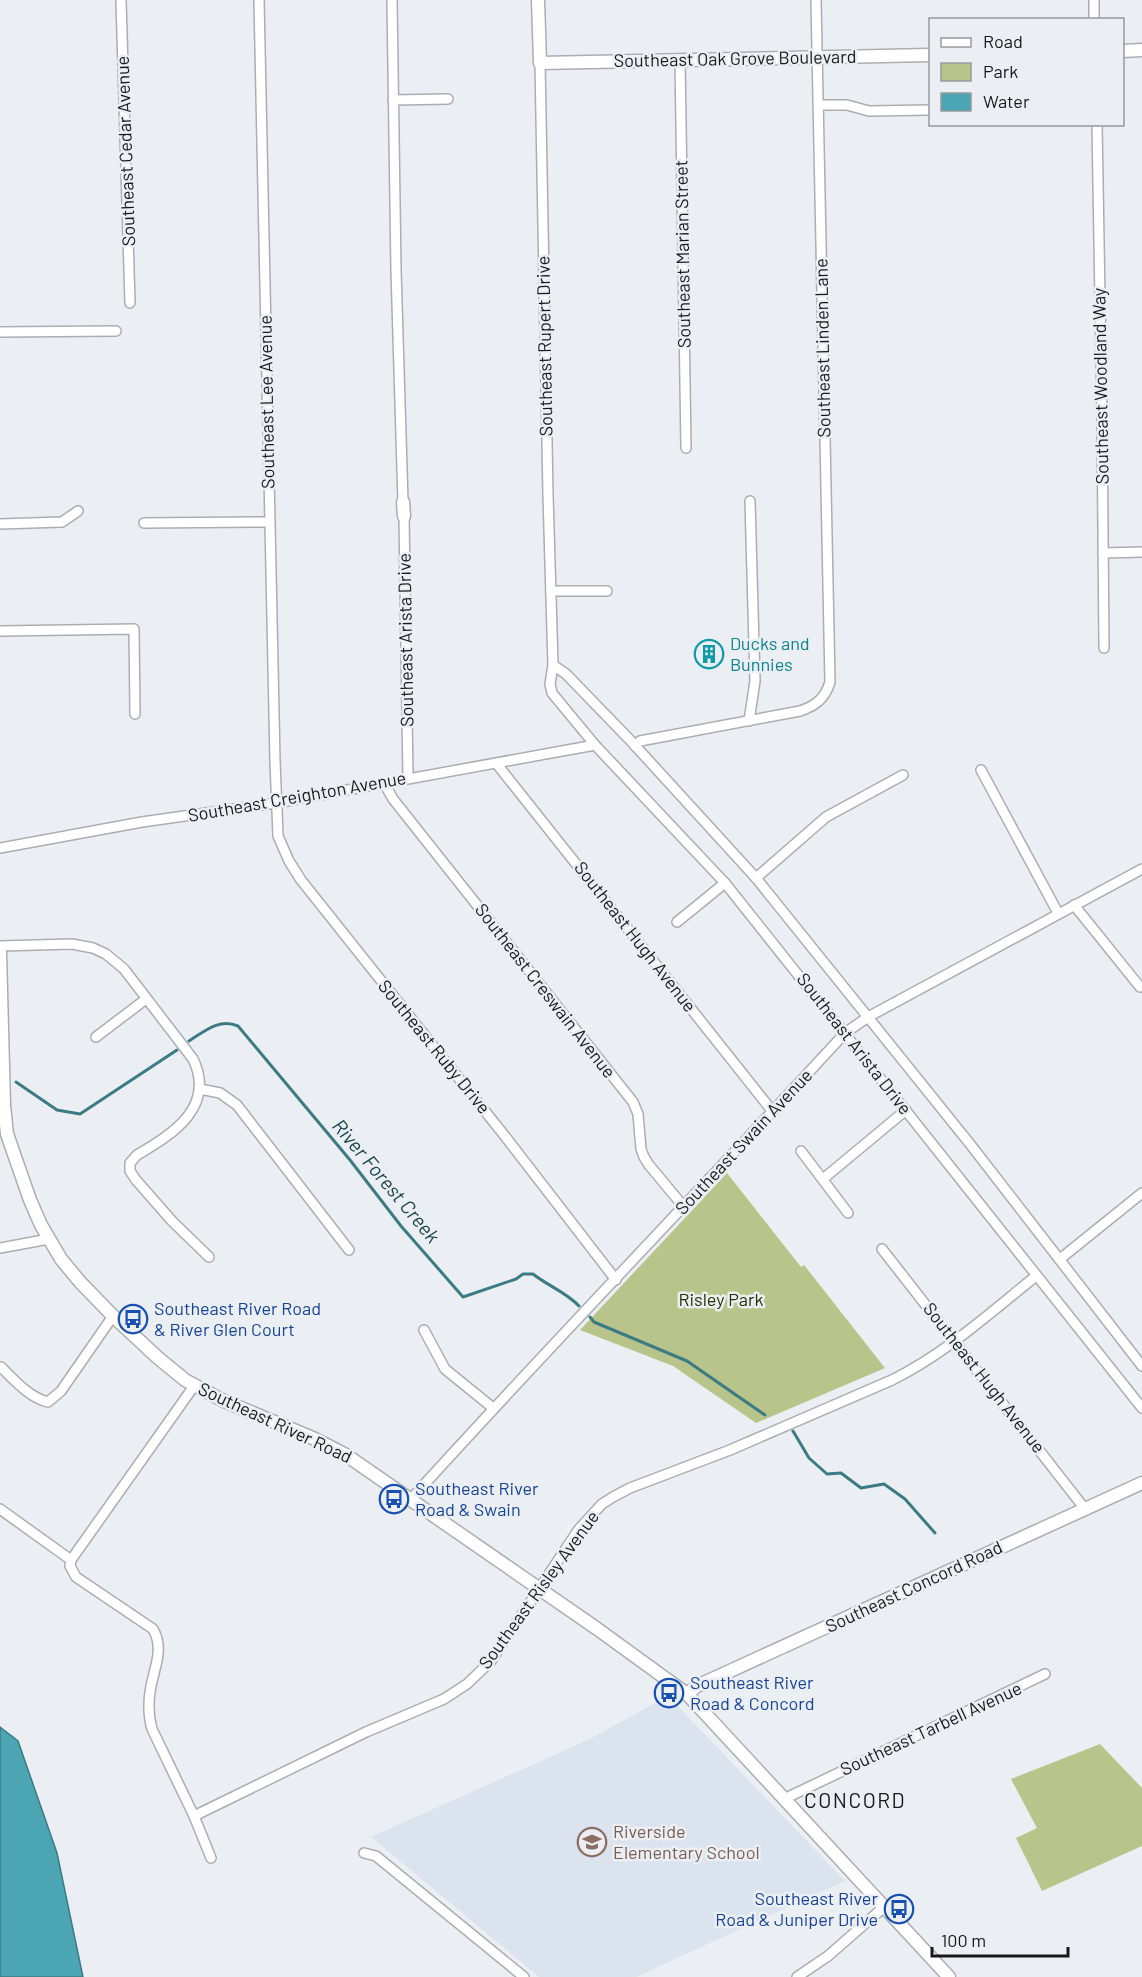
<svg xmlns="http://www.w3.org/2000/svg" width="1142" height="1977" viewBox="0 0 1142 1977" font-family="Barlow,sans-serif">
	<rect width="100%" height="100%" fill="#ebeff4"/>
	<polygon fill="#dbe3ee" points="668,1696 845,1881 636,1977 539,1977 371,1837 590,1739"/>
	<g fill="#b9c48b">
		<polygon points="727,1173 801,1267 804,1265 885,1368 756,1423 673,1366 580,1330"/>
		<polygon points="1100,1744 1142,1788 1142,1846 1042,1891 1016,1838 1037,1828 1011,1779"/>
	</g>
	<polygon fill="#4ca5b2" stroke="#3c7b84" stroke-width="1.5" points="0,1727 18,1741 57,1853 83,1977 0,1977"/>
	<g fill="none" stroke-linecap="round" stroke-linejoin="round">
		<g stroke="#3c7b84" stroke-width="3">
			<path d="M189 1041C205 1031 219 1018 238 1026L350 1160 401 1226 463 1297 516 1279 523 1274H533C548 1286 566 1292 579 1306"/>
			<polyline points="16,1082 57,1110 80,1114 177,1050"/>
			<polyline points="590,1317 594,1322 687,1361 765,1415"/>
			<polyline points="793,1431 809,1458 827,1474 841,1473 861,1488 884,1484 905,1499 935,1533"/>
		</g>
		<g stroke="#aaadb2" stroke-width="12">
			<g id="minor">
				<polyline points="121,0 130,303"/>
				<polyline points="259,0 275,761 278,836 289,861 301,880 504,1135 616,1280"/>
				<polyline points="392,0 396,270 403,502"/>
				<polyline points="1094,0 1094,20"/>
				<polyline points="680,60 686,448"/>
				<polyline points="540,63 548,495 553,665 550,684 552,693 595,745 725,883 1142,1408"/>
				<polyline points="393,100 448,99"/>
				<polyline points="819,105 847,105 869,111 930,110"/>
				<polyline points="1097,124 1102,416 1104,648"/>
				<polyline points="0,332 116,331"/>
				<polyline points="404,516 408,778"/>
				<polyline points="144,523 269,522"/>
				<polyline points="0,524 62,522 78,511"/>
				<polyline points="1103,553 1142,552"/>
				<polyline points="551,591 607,591"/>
				<polyline points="0,631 134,629 135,714"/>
				<polyline points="553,665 566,674 629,739 756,878 970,1144 1142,1366"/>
				<polyline points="749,721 755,681 750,501"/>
				<path d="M635 746 640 741 800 711C815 706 825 699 830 682L816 0"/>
				<polyline points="496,763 773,1112"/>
				<polyline points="981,770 1058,913"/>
				<polyline points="384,783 393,799 633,1102 638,1114 641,1149 644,1157 649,1165 684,1207"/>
				<polyline points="0,848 142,822 276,803 595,745"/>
				<polyline points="756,878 826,817 903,775"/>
				<polyline points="1074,905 1140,987"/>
				<polyline points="677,922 725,883"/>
				<path d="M0 946 72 944 93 948 106 954 124 969 193 1059C216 1107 173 1134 137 1155L130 1163V1171L136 1180 172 1221 209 1257"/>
				<polyline points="96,1037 146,999"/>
				<polyline points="200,1089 220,1093 237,1105 349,1250"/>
				<polyline points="801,1151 848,1213"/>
				<polyline points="823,1179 906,1110"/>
				<polyline points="0,1248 49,1239"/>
				<polyline points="882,1249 1085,1509"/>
				<polyline points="1060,1259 1142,1193"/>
				<polyline points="424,1330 445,1369 493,1408"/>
				<path d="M1 1367C14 1380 30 1398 48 1402L61 1391 113 1316"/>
				<path d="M194 1386 71 1560 70 1566 76 1577 153 1629C164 1648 155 1666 151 1686 148 1701 148 1715 152 1729L194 1816 211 1858"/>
				<path d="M411 1499C553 1342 702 1189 845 1033L868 1017 1142 869"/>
				<polyline points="0,1509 71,1560"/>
				<polyline points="784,1799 1045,1674"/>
				<path d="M194 1816 366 1732 444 1699 467 1684 491 1661 579 1529 602 1504 613 1497 630 1488 730 1450 892 1380C946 1353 990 1313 1036 1276"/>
				<polyline points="364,1853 376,1856 524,1977"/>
				<polyline points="797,1977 828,1956 884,1907"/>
			</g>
		</g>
		<g stroke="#aaadb2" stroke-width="15">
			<g id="tertiary">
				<polyline points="538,0 540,63 930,55"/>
				<polyline points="1122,51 1142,50"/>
				<polyline points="403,502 404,516"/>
				<polyline points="0,952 4,1105 7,1134 30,1200 41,1225 61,1259 80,1282 113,1316 157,1357 185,1380 222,1400 315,1439 346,1455 596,1628 687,1694 949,1977"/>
				<polyline points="687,1694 697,1686 1142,1483"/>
			</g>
		</g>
		<use href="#minor" stroke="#fff" stroke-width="9"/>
		<use href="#tertiary" stroke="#fff" stroke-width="12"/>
	</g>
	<defs>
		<g id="building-ring" transform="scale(1.5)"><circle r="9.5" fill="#ebeff4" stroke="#0f9aa8" stroke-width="1.5"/><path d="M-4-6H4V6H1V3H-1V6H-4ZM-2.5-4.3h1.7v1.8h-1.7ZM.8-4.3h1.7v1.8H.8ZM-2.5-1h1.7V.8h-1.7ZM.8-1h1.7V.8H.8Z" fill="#0f9aa8"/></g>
		<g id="bus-ring" transform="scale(1.5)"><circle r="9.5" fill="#ebeff4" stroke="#1a4fb4" stroke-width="1.5"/><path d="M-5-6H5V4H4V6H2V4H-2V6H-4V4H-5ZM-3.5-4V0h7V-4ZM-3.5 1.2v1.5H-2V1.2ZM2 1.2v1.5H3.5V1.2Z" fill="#1a4fb4"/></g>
		<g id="school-ring" transform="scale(1.5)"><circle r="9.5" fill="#ebeff4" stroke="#8d6e63" stroke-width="1.5"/><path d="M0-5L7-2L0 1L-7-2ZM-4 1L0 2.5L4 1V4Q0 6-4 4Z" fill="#8d6e63"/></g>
	</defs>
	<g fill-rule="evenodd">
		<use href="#building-ring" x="709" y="654"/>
		<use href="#bus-ring" x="133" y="1319"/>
		<use href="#bus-ring" x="394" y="1499"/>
		<use href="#bus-ring" x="669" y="1693"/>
		<use href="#school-ring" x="592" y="1842"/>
		<use href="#bus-ring" x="899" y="1909"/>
	</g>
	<g text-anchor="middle" stroke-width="5" stroke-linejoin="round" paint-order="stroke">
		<g font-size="18" fill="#17181a" stroke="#ebeff4">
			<text transform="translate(735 59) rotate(-1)" y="6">Southeast Oak Grove Boulevard</text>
			<text transform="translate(126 151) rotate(-92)" y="6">Southeast Cedar Avenue</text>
			<text transform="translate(683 254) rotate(-91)" y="6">Southeast Marian Street</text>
			<text transform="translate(545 346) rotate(-91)" y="6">Southeast Rupert Drive</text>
			<text transform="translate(823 348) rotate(-91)" y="6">Southeast Linden Lane</text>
			<text transform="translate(1101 386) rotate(-91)" y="6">Southeast Woodland Way</text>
			<text transform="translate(267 402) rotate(-91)" y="6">Southeast Lee Avenue</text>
			<text transform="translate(406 640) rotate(-91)" y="6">Southeast Arista Drive</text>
			<text transform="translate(297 797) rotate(-10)" y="6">Southeast Creighton Avenue</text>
			<text transform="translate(635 937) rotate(52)" y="6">Southeast Hugh Avenue</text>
			<text transform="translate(545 991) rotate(52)" y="6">Southeast Creswain Avenue</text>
			<text transform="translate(854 1044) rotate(52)" y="6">Southeast Arista Drive</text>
			<text transform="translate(434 1047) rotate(51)" y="6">Southeast Ruby Drive</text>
			<text transform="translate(744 1142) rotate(-47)" y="6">Southeast Swain Avenue</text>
			<text transform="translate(984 1378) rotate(52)" y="6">Southeast Hugh Avenue</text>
			<text transform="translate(275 1423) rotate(25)" y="6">Southeast River Road</text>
			<text transform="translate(914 1587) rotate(-25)" y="6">Southeast Concord Road</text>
			<text transform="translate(539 1590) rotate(-54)" y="6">Southeast Risley Avenue</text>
			<text transform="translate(931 1729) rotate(-25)" y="6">Southeast Tarbell Avenue</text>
		</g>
		<g font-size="18" fill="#0d838f" stroke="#ebeff4" text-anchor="start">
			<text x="730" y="650">Ducks and<tspan x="730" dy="21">Bunnies</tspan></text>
		</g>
		<g font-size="18" fill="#292f00" stroke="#ebeff4">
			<text x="721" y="1306">Risley Park</text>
		</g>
		<g font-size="18" fill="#164399" stroke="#ebeff4" text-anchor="start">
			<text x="154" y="1315">Southeast River Road<tspan x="154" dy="21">&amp; River Glen Court</tspan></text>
			<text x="415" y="1495">Southeast River<tspan x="415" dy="21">Road &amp; Swain</tspan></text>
			<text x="690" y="1689">Southeast River<tspan x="690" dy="21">Road &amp; Concord</tspan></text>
			<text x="878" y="1905" text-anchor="end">Southeast River<tspan x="878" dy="21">Road &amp; Juniper Drive</tspan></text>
		</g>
		<g font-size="18" fill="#785e54" stroke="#ebeff4" text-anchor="start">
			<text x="613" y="1838">Riverside<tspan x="613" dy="21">Elementary School</tspan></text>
		</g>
		<g font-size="20" font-style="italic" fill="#1a4449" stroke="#ebeff4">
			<text transform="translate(386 1181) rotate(50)" y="7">River Forest Creek</text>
		</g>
		<g font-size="21" letter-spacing="1.5" fill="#17181a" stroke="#ebeff4">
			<text x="855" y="1808">CONCORD</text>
		</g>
	</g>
	<rect x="929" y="18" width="195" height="108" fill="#ebeff4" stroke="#96999d" stroke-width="1.5"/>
	<rect x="941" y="38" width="30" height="9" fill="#ffffff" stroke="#96999d" stroke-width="1.5"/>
	<text x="983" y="48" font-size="18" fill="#17181a">Road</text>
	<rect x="941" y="63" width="30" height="18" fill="#b9c48b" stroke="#96999d" stroke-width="1.5"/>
	<text x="983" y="78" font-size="18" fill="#17181a">Park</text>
	<rect x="941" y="93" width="30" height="18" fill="#4ca5b2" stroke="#96999d" stroke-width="1.5"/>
	<text x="983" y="108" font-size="18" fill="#17181a">Water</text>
	<path d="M932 1947v9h136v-9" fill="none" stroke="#17181a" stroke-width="3"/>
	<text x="941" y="1947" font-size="18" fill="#17181a" stroke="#ebeff4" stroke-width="4.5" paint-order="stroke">100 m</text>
</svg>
